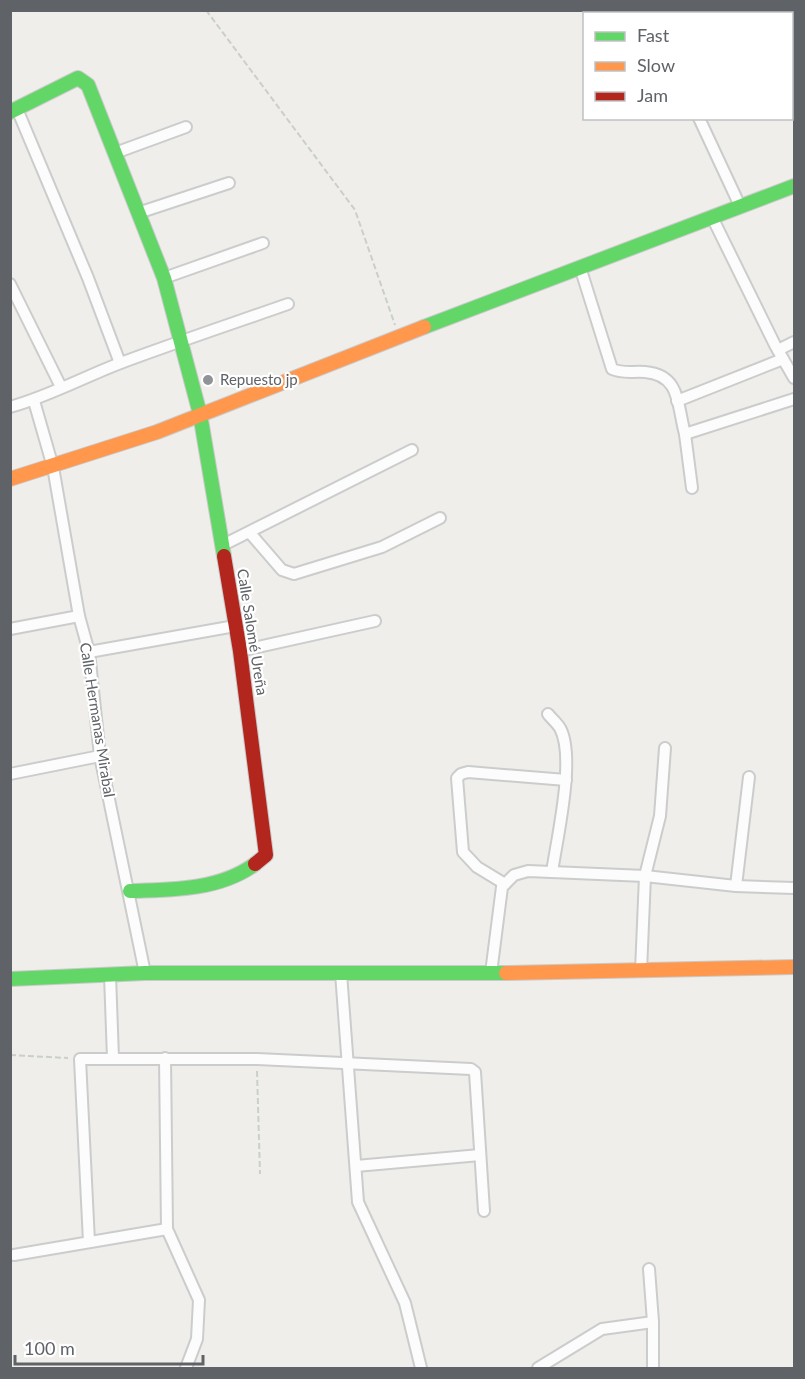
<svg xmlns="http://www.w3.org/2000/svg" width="805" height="1379" viewBox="0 0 805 1379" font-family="Lato,sans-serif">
	<rect width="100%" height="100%" fill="#efeeea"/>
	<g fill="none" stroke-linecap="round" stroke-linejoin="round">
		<g stroke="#cbcccc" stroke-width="14">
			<g id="street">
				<polyline points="649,10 651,14"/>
				<polyline points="757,10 758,14"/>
				<polyline points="792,89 794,96"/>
				<polyline points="17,109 88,278 120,363"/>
				<polyline points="699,118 740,206"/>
				<polyline points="115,153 186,127"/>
				<polyline points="138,213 229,183"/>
				<polyline points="712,217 775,345 794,378"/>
				<path d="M580 267 612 369C623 374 633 371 645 372 681 375 677 405 685 434L794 399"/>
				<polyline points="164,278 263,243"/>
				<polyline points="10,284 61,387"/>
				<polyline points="778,350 794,342"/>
				<polyline points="34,401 53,467 79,616 89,652 100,756 145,973"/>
				<polyline points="677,401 783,359"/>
				<path d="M10 407C47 397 82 378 118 364 174 343 231 324 288 304"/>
				<polyline points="685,434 692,488"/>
				<polyline points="250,533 282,570 294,574 382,547 440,518"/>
				<polyline points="223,545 412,450"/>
				<polyline points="10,629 79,616"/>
				<polyline points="240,651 375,621"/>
				<polyline points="89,652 235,626"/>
				<path d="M548 714C551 718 557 723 560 728 576 757 557 838 552 872"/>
				<polyline points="10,774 100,756"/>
				<polyline points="505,884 477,867 463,852 457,778 461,774 468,772 566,780"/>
				<polyline points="736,886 749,777"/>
				<polyline points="641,971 645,876 660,816 665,748"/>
				<polyline points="341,973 358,1202 405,1303 421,1368"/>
				<polyline points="491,973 502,887 514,875 528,871 645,876 736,886 794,888"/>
				<polyline points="110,975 113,1058"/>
				<polyline points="165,1058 167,1229 199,1300 197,1339 186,1368"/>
				<polyline points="356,1166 480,1155"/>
				<polyline points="89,1242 80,1059 257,1059 471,1069 475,1072 484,1211"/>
				<polyline points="14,1255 167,1229"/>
				<polyline points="649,1269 653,1322 653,1368"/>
				<polyline points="538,1368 602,1329 653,1322"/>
			</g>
		</g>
		<g stroke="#cacacb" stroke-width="16">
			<g id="fast">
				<polyline points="10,112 78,78 88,85 164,278 200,414 224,556"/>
				<polyline points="424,327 794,186"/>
				<path d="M130 891C172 890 220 890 255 864"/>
				<polyline points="10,979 145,973 506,973"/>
			</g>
		</g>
		<g stroke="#cacacb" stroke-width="16">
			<g id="slow">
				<polyline points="10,479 157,432 424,327"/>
				<polyline points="506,973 794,967"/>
			</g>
		</g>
		<g stroke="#cacacb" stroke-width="16">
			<polyline id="jam" points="224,556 240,651 266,855 255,864"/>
		</g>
		<g stroke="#cacfcc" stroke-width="2" stroke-dasharray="6 3" stroke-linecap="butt">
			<polyline points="206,10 355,210 395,325"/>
			<polyline points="10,1055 68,1058"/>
			<polyline points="257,1071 260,1174"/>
		</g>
		<use href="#street" stroke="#fdfcfc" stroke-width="10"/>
		<use href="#fast" stroke="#63d668" stroke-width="14"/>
		<use href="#slow" stroke="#ff974d" stroke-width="14"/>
		<use href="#jam" stroke="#b3261e" stroke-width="14"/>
	</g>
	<circle fill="#919496" stroke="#fff" stroke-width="2" cx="208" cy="380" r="6"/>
	<g text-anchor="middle" stroke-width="4.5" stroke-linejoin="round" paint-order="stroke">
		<g font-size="15" fill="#5f6368" stroke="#fff" text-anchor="start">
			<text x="220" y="385">Repuesto jp</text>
		</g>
		<g font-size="15" fill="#5f6368" stroke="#fff">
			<text transform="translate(252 632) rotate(81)" y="5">Calle Salomé Ureña</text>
			<text transform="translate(97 720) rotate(81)" y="5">Calle Hermanas Mirabal</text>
		</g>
	</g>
	<rect width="805" height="1379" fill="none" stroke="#5f6368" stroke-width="24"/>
	<rect x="583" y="12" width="210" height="108" fill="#ffffff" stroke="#bfc1c3" stroke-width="1.5"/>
	<rect x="595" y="32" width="30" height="9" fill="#63d668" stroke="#bfc1c3" stroke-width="1.5"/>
	<text x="637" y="42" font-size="18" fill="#5f6368">Fast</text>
	<rect x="595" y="62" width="30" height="9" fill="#ff974d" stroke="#bfc1c3" stroke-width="1.5"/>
	<text x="637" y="72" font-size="18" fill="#5f6368">Slow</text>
	<rect x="595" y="92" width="30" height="9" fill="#b3261e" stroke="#bfc1c3" stroke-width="1.5"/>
	<text x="637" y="102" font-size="18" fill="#5f6368">Jam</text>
	<path d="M15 1355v9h188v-9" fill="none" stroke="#5f6368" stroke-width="3"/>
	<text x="24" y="1355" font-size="18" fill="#5f6368" stroke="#ffffff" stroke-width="4.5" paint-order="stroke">100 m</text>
</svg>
